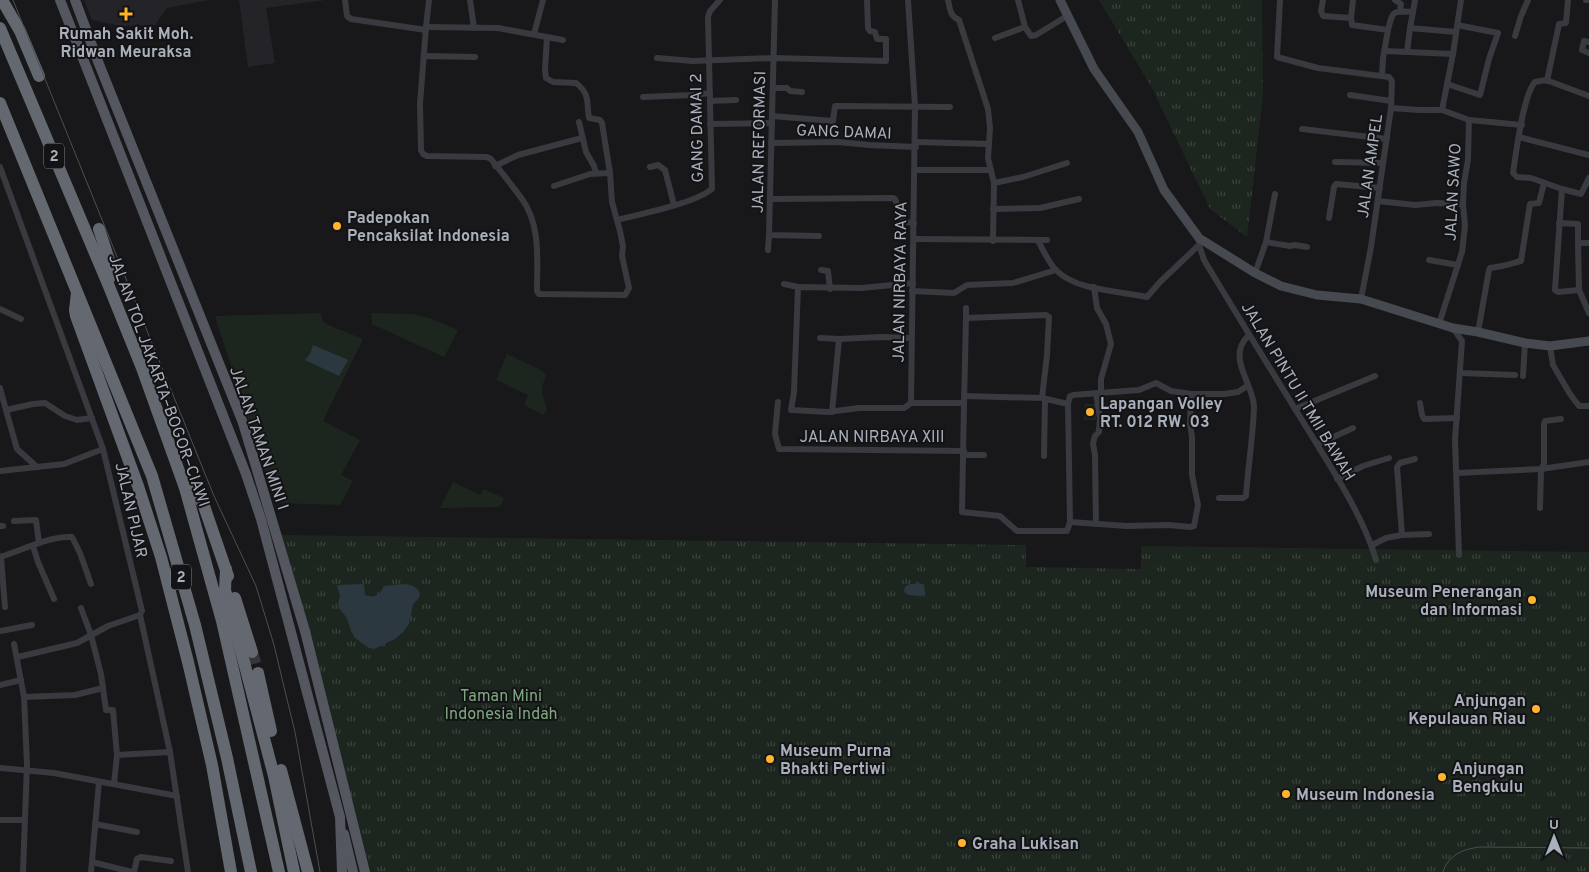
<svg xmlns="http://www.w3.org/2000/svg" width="1589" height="872" viewBox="0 0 1589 872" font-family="Overpass,sans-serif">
	<defs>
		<pattern id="grass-tufts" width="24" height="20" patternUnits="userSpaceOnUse" patternTransform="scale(1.25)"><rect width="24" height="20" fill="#1d261e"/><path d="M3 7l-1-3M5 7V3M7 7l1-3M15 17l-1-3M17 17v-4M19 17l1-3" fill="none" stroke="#3b433d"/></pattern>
	</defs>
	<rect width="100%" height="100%" fill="#18181a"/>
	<g fill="#242428">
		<polygon points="84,0 209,0 167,8 155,25 121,26 92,20"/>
		<polygon points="239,0 326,0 266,8 275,63 248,67"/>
	</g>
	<g fill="url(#grass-tufts)">
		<polygon points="1099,0 1262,0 1263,95 1247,237 1210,209 1152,88"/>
		<polygon points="279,535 1026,545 1026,567 1031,567 1141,569 1141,546 1589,552 1589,872 371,872"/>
	</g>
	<g fill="#1d261e">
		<polygon points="321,313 322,320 326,324 363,339 323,421 360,440 341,475 353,481 340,505 275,503 215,316"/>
		<polygon points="371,313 414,314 432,319 458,330 444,357 372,324"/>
		<path d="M507 354 543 371 546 376C539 392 543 394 547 409L544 415 524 405 528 395 496 380Z"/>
		<polygon points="1085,404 1096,404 1096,420 1084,420"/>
		<polygon points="453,482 480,495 484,489 504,498 500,507 440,508"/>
	</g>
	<g fill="#2c3840">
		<polygon points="313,345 348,360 339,376 305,360 310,354"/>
		<path d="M918 581 920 584H924L925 595C917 595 908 598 904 591 905 584 910 584 915 584Z"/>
		<path d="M364 584 365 595C375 599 380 594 384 586 396 585 416 580 420 594L419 598 413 604 409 624 403 632 395 639 374 649 369 648 355 638 351 631 347 618 339 608 338 605 340 596 337 586 339 585Z"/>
	</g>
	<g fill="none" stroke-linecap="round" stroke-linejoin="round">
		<polyline stroke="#35363a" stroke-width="12" stroke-dasharray="12 6" stroke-linecap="butt" points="252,652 258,673"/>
		<g stroke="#383a40" stroke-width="6">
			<polyline points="345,0 347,16 351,19 426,30"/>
			<path d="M429 0 426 27 420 104 421 150 423 154 427 156 487 157 491 159C501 172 512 185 522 199 541 225 537 261 537 291L539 294 625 295 629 288 622 256 623 246 620 231 612 202 610 173 602 123 600 120 589 118C586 102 591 95 576 83L553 82 546 78 545 70 547 37"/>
			<polyline points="470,0 474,28"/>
			<polyline points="775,0 769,235 819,236"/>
			<polyline points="908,0 915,106 911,403 964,403 962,512 1000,516 1017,531 1067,531 1070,522 1068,404 1070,396 1073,395 1139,390 1156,383 1171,391 1191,394 1224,394 1238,392 1247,386"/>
			<path d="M948 0C950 9 950 16 959 20L988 109 990 128 988 158 994 183 993 241"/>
			<polyline points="1018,0 1025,27 1031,36 1036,35 1067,16"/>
			<polyline points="1280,0 1277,57 1318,68 1389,77 1392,81 1391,108"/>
			<polyline points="1323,0 1321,11 1323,16 1351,18 1353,0"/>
			<polyline points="1395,0 1401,4 1400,11"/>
			<polyline points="1586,0 1587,0"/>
			<polyline points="1413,12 1415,0"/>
			<polyline points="1351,18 1352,25 1388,30 1383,58 1382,76"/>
			<polyline points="426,27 498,28 563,40"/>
			<path d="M1388 30C1393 10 1392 11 1413 12L1410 28 1456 32"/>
			<polyline points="534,34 543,0"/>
			<polyline points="1515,36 1521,16 1528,0"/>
			<polyline points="995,38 1025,27"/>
			<polyline points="1589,42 1584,41 1582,50 1589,53"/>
			<polyline points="1385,51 1453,54"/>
			<polyline points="1407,52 1410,28"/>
			<polyline points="424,56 475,57"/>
			<polyline points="657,58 693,61 774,58 886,61 886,39 877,39 875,32 870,31 868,28 867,0"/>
			<polyline points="1547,81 1559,24 1566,23 1568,0"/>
			<polyline points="1447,84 1480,95 1489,59 1498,33 1457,25"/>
			<polyline points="773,88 787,88 790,91 802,92"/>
			<polyline points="1350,95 1391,101"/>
			<path d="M1589 96 1546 80 1535 82C1523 95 1516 153 1513 173L1517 177 1531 178 1562 189 1555 290 1558 292 1579 290 1589 313"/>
			<polyline points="643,97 692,95 710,93"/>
			<polyline points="710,101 736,100"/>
			<polyline points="1442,110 1453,54 1461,0"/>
			<polyline points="772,116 833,121 835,106 950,107"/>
			<polyline points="579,122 586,152 594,166 596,173"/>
			<polyline points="710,124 772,123"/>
			<polyline points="1302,129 1387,139"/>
			<polyline points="1519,137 1589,155"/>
			<polyline points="916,142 989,144"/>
			<polyline points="771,143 838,142 869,145 916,147"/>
			<polyline points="1335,162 1383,163"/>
			<polyline points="495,166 518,155 582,138"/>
			<polyline points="0,167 103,449 142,611 140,615 170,752 188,872"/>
			<polyline points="650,167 658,165 665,170 674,205"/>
			<polyline points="915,170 991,170"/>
			<polyline points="994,183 1023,177 1067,163"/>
			<polyline points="554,186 590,174 610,173"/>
			<polyline points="1562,189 1581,194 1589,178"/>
			<polyline points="772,199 893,198 895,199 904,221 914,224"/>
			<polyline points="1378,201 1415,205 1437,203 1463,204"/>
			<polyline points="993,209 1040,208 1079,199"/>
			<polyline points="1329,218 1334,187 1336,184 1380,188"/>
			<path d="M617 220C641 214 693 204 712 189L708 17 710 11 720 0"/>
			<polyline points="1559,223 1578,224 1578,243 1589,243"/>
			<path d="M1199 238V245L1204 260C1237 315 1271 370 1305 425 1329 464 1364 517 1376 560"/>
			<polyline points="914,239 1047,240"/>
			<path d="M1038 241C1044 251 1049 264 1057 271 1077 291 1121 291 1147 297L1160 282 1199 245"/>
			<polyline points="1266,242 1290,246 1295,245 1307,247"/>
			<polyline points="1578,243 1579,290"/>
			<polyline points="768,250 769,235"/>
			<polyline points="1429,260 1458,265"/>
			<polyline points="821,270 828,271 830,289"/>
			<polyline points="1255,273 1266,242 1275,194"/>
			<polyline points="784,284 798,287"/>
			<polyline points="1094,287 1097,308 1106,324 1111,344 1101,379 1101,394"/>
			<polyline points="912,291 954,293 967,285 1013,283 1056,270"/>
			<polyline points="1361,299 1371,247 1391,108 1419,110 1442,110 1469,120 1522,125"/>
			<polyline points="0,309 21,319"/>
			<polyline points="966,318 966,308"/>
			<polyline points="1439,324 1462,252 1465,226 1463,204 1464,183 1468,160 1469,120"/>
			<polyline points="1453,328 1462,341 1455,440 1459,555"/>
			<path d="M1478 332 1489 270 1490 268C1502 267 1510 264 1521 261L1530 204 1539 203 1544 183"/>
			<polyline points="820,338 839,339"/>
			<polyline points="1550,346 1553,365 1570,394 1579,406 1589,406"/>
			<polyline points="1461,373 1515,375"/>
			<polyline points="1523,376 1525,343"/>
			<polyline points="0,388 6,410 33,404 45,403 65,416 77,420 92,418"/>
			<polyline points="964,396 1042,398 1068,404"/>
			<polyline points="778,402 775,434 779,449 964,451"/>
			<polyline points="911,403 904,408 859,408 828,412 791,410 794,392 798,287 861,288 913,283"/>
			<polyline points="964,403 966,318 1046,315 1049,317 1047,355 1042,398"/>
			<polyline points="1420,403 1422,415 1424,419 1457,418"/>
			<polyline points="1295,409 1375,376"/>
			<polyline points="6,410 17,449 37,467"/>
			<polyline points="832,412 839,339 881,337 911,338"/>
			<polyline points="1318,444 1353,428"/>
			<polyline points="963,455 984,455"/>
			<polyline points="1044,456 1045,399"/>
			<polyline points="0,471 64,464 103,449"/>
			<polyline points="1457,473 1541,469 1589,462"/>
			<polyline points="1337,479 1363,466 1389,458"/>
			<path d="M1219 498H1243L1246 496C1248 467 1253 437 1254 407 1254 384 1225 357 1249 335"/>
			<polyline points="1540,508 1541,469 1544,464 1544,424 1545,421 1561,419"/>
			<polyline points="14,521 36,520 39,543"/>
			<polyline points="1070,522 1127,526 1169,525 1190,527 1194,526 1198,505 1192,475 1192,437 1190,424 1191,394"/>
			<polyline points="1096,524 1095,455 1093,443 1095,436 1099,432 1100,418 1096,393"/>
			<polyline points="0,526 3,526"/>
			<polyline points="1402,535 1429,534"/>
			<polyline points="1372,545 1386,538 1402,535 1397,467 1400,463 1415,459"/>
			<polyline points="33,546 38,562 54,599"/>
			<path d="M0 557C23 550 48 536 72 537L80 553 91 584"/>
			<polyline points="1,557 5,607"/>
			<polyline points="81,608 91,635 101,674 106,710 113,710 117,755 114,784"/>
			<polyline points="0,631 32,625"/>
			<polyline points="14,644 24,697 27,764 23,872"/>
			<polyline points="18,657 77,643 108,626 140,615"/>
			<polyline points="0,685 21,680"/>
			<polyline points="24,697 75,695 103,688"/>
			<polyline points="117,755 170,752"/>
			<polyline points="0,768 54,773 177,796"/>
			<polyline points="0,820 24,820"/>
			<polyline points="95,824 137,832"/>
			<polyline points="92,862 132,872"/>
			<polyline points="91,872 99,782"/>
			<polyline points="134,872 137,859 141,857 171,861"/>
		</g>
		<polyline stroke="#464950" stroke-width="9" points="1060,0 1094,69 1138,132 1164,190 1199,238 1255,273 1281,286 1317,295 1361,299 1453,328 1478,332 1525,343 1550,346 1589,341"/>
		<g stroke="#54575f" stroke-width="10">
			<polyline points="60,0 246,474 261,519 340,817 342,872"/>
			<polyline points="75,0 99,64 243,423 305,631 365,872"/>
			<polyline points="344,834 353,872"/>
		</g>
		<g stroke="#646871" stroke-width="12">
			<polyline points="2,0 20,31 39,76"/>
			<polyline points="0,28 108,284 142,368 185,488 222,621 279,872"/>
			<polyline points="0,103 152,476 195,625 227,758 251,872"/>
			<polyline points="99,229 109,260 109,279"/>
			<polyline points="77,293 75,310 76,316 138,486 161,557 188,662 212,765 231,872"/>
			<polyline points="185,487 200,499 204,506 228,576"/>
			<polyline points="226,569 225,590 274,776 294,872"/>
			<polyline points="235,598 252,652"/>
			<polyline points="258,673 271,731"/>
			<polyline points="281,770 308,872"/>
		</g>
		<g stroke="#4b4e55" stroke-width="1">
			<polyline points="13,0 214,496 256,586 274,645 285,691 295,732 320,872"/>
			<path d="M1443 872C1448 855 1463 849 1480 847L1589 848"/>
		</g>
	</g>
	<g fill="#ffb42b" stroke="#131315" stroke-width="2">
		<path d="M123.5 6.5h5v5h5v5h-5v5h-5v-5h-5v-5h5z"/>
		<circle cx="337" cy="226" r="5"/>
		<circle cx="1090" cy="412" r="5"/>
		<circle cx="1532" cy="600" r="5"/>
		<circle cx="1536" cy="709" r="5"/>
		<circle cx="770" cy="759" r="5"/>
		<circle cx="1442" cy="777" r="5"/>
		<circle cx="1286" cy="794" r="5"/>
		<circle cx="962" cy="843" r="5"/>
	</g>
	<g text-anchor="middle" stroke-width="4" stroke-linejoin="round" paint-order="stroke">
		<g fill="#131315" stroke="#7c8089" stroke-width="1">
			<rect x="44" y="143.5" width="20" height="25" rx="4"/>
			<rect x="171" y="564.5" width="20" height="25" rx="4"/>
		</g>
		<g font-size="15" font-weight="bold" fill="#a9afbb">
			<text x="54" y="161">2</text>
			<text x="181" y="582">2</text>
		</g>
		<g font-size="16" font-weight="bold" fill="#a9afbb" stroke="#131315" text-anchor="start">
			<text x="126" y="39" text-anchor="middle">Rumah Sakit Moh.<tspan x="126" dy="18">Ridwan Meuraksa</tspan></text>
			<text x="347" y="223">Padepokan<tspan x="347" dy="18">Pencaksilat Indonesia</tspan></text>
			<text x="1100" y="409">Lapangan Volley<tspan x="1100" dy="18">RT. 012 RW. 03</tspan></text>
			<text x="1522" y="597" text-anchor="end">Museum Penerangan<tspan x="1522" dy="18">dan Informasi</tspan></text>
			<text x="1526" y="706" text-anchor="end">Anjungan<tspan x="1526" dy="18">Kepulauan Riau</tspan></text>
			<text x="780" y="756">Museum Purna<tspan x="780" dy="18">Bhakti Pertiwi</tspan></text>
			<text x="1452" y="774">Anjungan<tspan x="1452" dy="18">Bengkulu</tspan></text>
			<text x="1296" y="800">Museum Indonesia</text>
			<text x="972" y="849">Graha Lukisan</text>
		</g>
		<g font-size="16" fill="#a9afbb" stroke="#131315">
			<text transform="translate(696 128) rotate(-91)" y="6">GANG DAMAI 2</text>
			<text transform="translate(844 131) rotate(2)" y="6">GANG DAMAI</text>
			<text transform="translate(758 142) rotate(-89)" y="6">JALAN REFORMASI</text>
			<text transform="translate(1369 166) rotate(-82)" y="6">JALAN AMPEL</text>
			<text transform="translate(1452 192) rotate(-87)" y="6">JALAN SAWO</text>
			<text transform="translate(899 282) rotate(-89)" y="6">JALAN NIRBAYA RAYA</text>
			<text transform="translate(160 380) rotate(70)" y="6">JALAN TOL JAKARTA–BOGOR–CIAWI</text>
			<text transform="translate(1299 391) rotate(59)" y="6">JALAN PINTU II TMII BAWAH</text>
			<text x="872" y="442">JALAN NIRBAYA XIII</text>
			<text transform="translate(260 438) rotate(71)" y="6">JALAN TAMAN MINI I</text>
			<text transform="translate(132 510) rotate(77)" y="6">JALAN PIJAR</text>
		</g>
		<g font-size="16" fill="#7ea880" stroke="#131315">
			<text x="501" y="701">Taman Mini<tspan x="501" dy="18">Indonesia Indah</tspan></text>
		</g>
	</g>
	<g transform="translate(1554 837)" stroke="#131315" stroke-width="4" paint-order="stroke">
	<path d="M0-4L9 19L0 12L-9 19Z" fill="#a9afbb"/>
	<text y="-8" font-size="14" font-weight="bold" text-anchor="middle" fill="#a9afbb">U</text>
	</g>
</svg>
